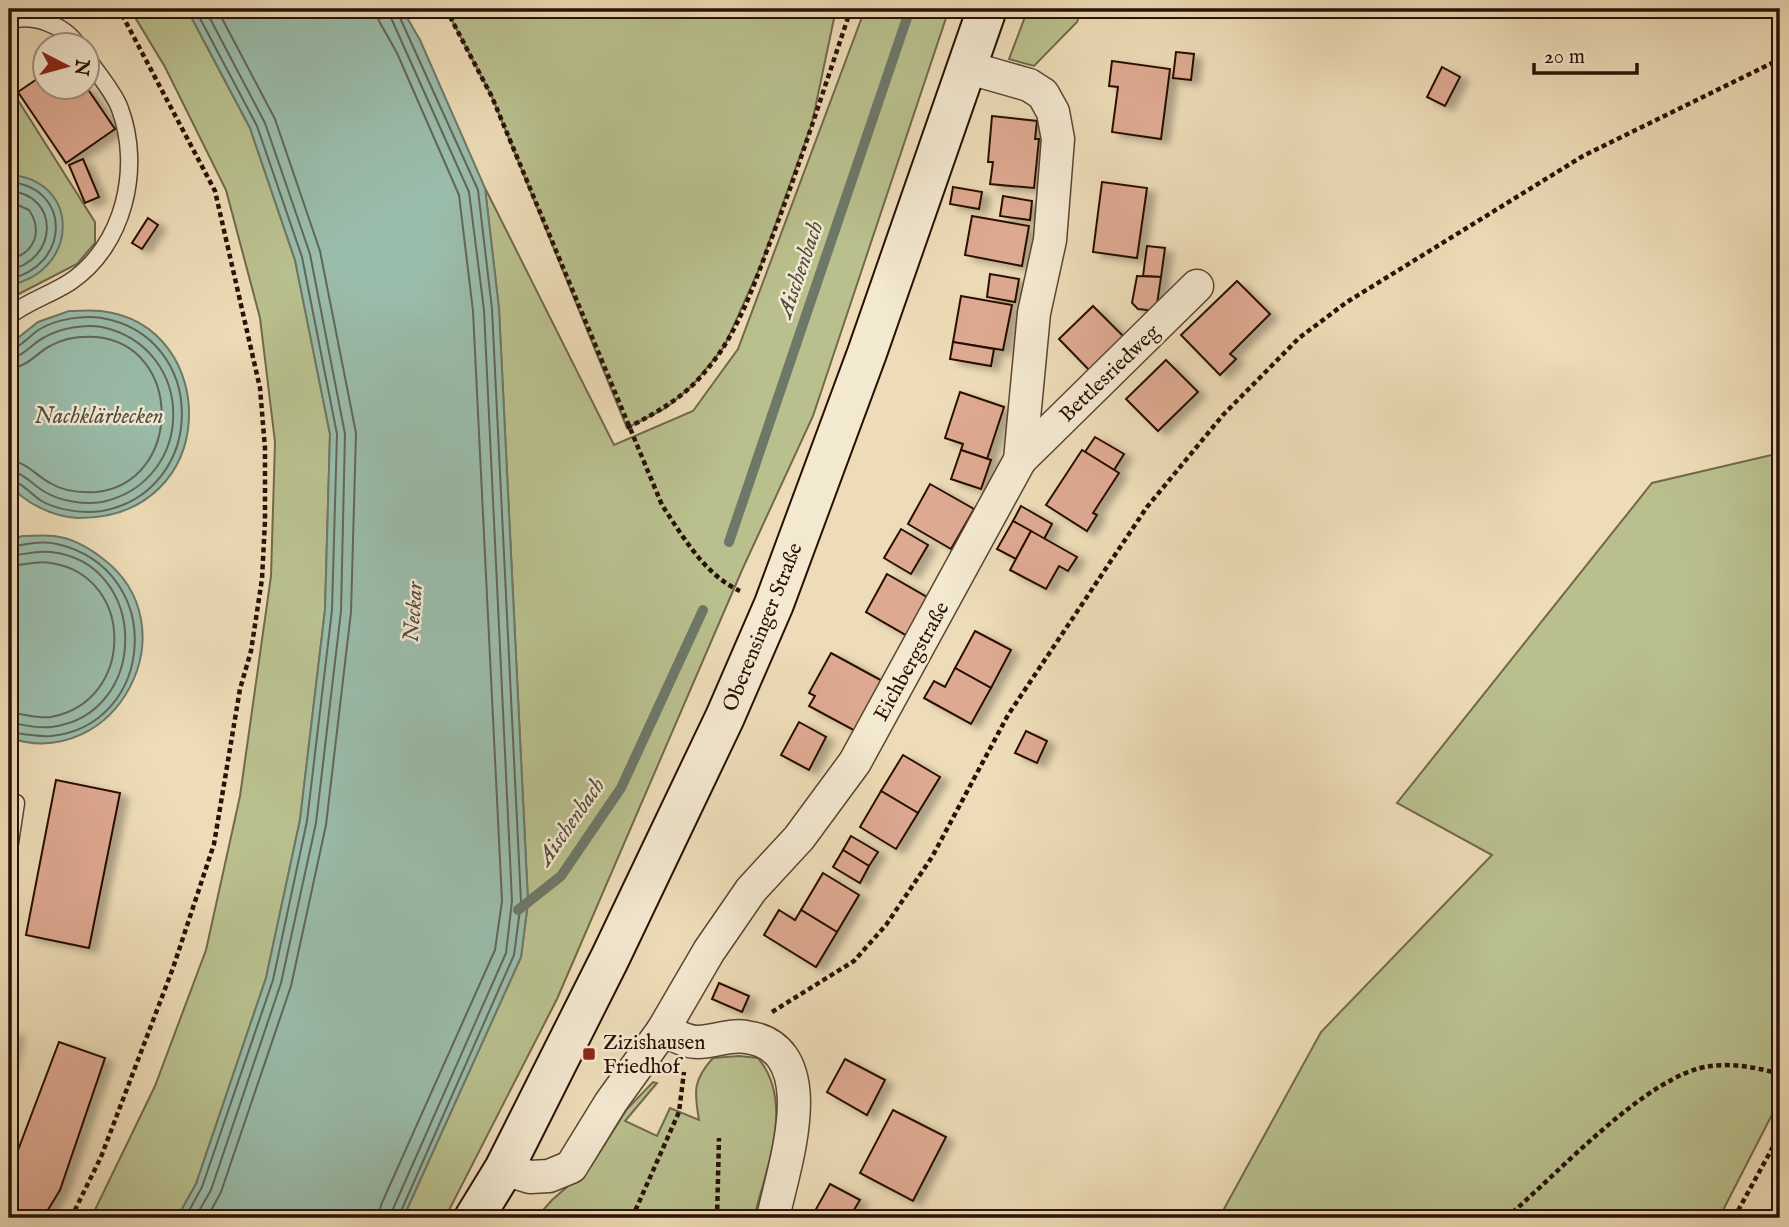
<svg xmlns="http://www.w3.org/2000/svg" width="1789" height="1227" viewBox="0 0 1789 1227" font-family="'IM FELL English',serif">
	<defs>
		<filter id="shadow"><feDropShadow dx="8" dy="4.5" stdDeviation="3.5" flood-color="#0004"/></filter>
	</defs>
	<rect width="100%" height="100%" fill="#eddcb7"/>
	<filter id="stains"><feTurbulence type="fractalNoise" baseFrequency=".00286" numOctaves="4"/><feColorMatrix values="0 0 0 0 .2 0 0 0 0 .09 0 0 0 0 .02 0 0 0 .5 -.17"/></filter>
	<radialGradient id="worn" r=".72"><stop offset=".6" stop-color="#630" stop-opacity="0"/><stop offset="1" stop-color="#630" stop-opacity=".3"/></radialGradient>
	<g fill="#b9c08e" stroke="#72684a" stroke-width="2">
		<polygon points="130,9 187,9 250,128 295,260 330,434 325,610 300,820 266,978 196,1184 177,1218 91,1218 155,1086 206,950 240,796 271,576 275,442 260,318 226,190 165,67"/>
		<polygon points="446,9 836,9 812,123 760,267 724,347 692,386 666,408 627,428 492,97"/>
		<polygon points="865,9 949,9 813,416 742,570 557,999 445,1218 403,1218 521,957 528,902 499,309 485,188 614,445 693,411 738,349"/>
		<polygon points="1028,9 1082,9 1077,22 1034,66 1009,59"/>
		<polygon points="9,86 95,222 95,243 77,264 9,299"/>
		<polygon points="1780,453 1780,1099 1719,1218 1219,1218 1321,1032 1492,855 1397,803 1652,483"/>
		<path d="M739 1056 758 1058C795 1102 766 1168 754 1218H536L552 1200 591 1166 627 1109 653 1082 657 1083 625 1121 657 1136 670 1108 699 1120C694 1091 693 1080 713 1058Z"/>
	</g>
	<g fill="#9abcaa" stroke="#6d7868" stroke-width="2">
		<polygon points="187,9 402,9 420,40 485,188 499,309 528,902 521,957 403,1218 177,1218 196,1184 266,978 300,820 325,610 330,434 295,260 250,128"/>
		<path d="M9 175C81 179 80 271 10 285Z"/>
		<path d="M69 311C80 311 91 310 101 311 222 325 222 519 78 518 54 517 23 503 9 483V345L38 322Z"/>
		<path d="M22 536C33 536 44 535 54 536 72 538 89 548 102 558 193 626 117 773 9 738V541Z"/>
	</g>
	<g fill="none" stroke-linecap="round" stroke-linejoin="round">
		<g stroke="#626658" stroke-width="2">
			<polyline points="377,9 379,21 397,53 459,195 473,311 502,901 495,950 381,1205 379,1218"/>
			<polyline points="387,9 469,192 484,310 512,901 506,953 389,1218"/>
			<polyline points="396,9 478,190 492,309 521,902 514,955 398,1218"/>
			<path d="M9 182C72 187 71 266 9 279"/>
			<path d="M9 191C60 194 59 260 9 270"/>
			<path d="M9 201 29 210C43 231 35 254 9 259"/>
			<path d="M9 349C21 348 30 335 40 329 57 319 83 315 102 318 209 337 208 491 102 511 83 514 56 510 40 500 30 493 20 481 9 480"/>
			<path d="M9 358C24 357 32 343 45 337 61 328 84 324 102 327 197 348 197 481 102 502 84 505 60 501 45 492 33 485 23 472 9 471"/>
			<path d="M9 368C27 368 35 354 50 346 64 338 81 336 96 337 184 345 183 483 96 492 81 493 63 491 50 483 35 475 26 461 9 461"/>
			<path d="M9 547C24 545 40 540 57 544 168 570 155 726 51 736 36 737 23 734 9 732"/>
			<path d="M9 556C23 555 36 550 51 552 150 563 150 715 51 727 36 729 23 724 9 723"/>
			<path d="M9 566C23 566 36 560 51 563 136 576 135 702 51 717 36 719 23 713 9 713"/>
			<polyline points="185,1218 202,1187 273,980 307,821 332,610 337,434 302,257 257,126 195,9"/>
			<polyline points="195,1218 211,1190 281,983 316,823 341,611 345,434 310,254 265,123 205,9"/>
			<polyline points="207,1218 221,1192 291,986 326,825 351,612 356,433 320,251 275,119 217,9"/>
		</g>
		<g stroke="#6d7868" stroke-width="10">
			<polyline points="729,542 910,9"/>
			<polyline points="518,910 561,876 621,788 703,610"/>
		</g>
	</g>
	<g fill="#dea991" stroke="#2a1106" stroke-width="2" filter="url(#shadow)">
		<polygon points="1176,52 1194,54 1191,80 1173,78"/>
		<polygon points="1112,61 1170,69 1161,139 1112,132 1118,87 1109,86"/>
		<polygon points="1442,67 1460,77 1445,106 1427,97"/>
		<polygon points="46,73 46,88 87,88 115,129 66,163 18,92"/>
		<polygon points="992,116 1037,121 1035,139 1039,139 1034,188 990,184 993,162 988,162"/>
		<polygon points="83,159 99,197 85,203 69,165"/>
		<polygon points="1102,182 1147,188 1137,258 1093,252"/>
		<polygon points="953,187 982,192 979,209 950,204"/>
		<polygon points="1003,196 1032,201 1030,220 1000,216"/>
		<polygon points="972,216 1029,226 1022,266 965,255"/>
		<polygon points="148,218 158,225 142,249 132,243"/>
		<polygon points="1147,246 1165,248 1161,277 1143,276"/>
		<polygon points="990,274 1019,279 1015,302 987,297"/>
		<polygon points="1137,276 1161,277 1156,311 1138,309 1132,303"/>
		<polygon points="1237,281 1270,314 1230,354 1236,359 1220,375 1181,335"/>
		<polygon points="961,296 1012,305 1003,350 953,342"/>
		<polygon points="1093,306 1127,340 1093,374 1059,339"/>
		<polygon points="953,342 994,349 991,366 950,359"/>
		<polygon points="1166,360 1198,392 1158,431 1126,399"/>
		<polygon points="960,392 1004,407 987,459 961,450 963,444 945,438"/>
		<polygon points="1095,437 1124,454 1114,470 1085,452"/>
		<polygon points="961,450 991,460 981,489 951,479"/>
		<polygon points="1082,450 1119,473 1093,513 1097,515 1087,531 1046,505"/>
		<polygon points="930,484 974,509 951,549 908,524"/>
		<polygon points="1021,506 1052,524 1044,539 1013,521"/>
		<polygon points="1013,521 1031,531 1016,559 997,549"/>
		<polygon points="901,529 928,545 911,574 884,558"/>
		<polygon points="1031,531 1077,557 1068,571 1059,566 1046,589 1010,570"/>
		<polygon points="887,574 932,600 911,638 866,612"/>
		<polygon points="975,631 1011,650 991,688 955,668"/>
		<polygon points="831,653 886,683 859,733 809,706 815,696 809,693"/>
		<polygon points="955,668 991,688 971,724 924,698 934,681 945,687"/>
		<polygon points="799,722 826,737 809,770 781,755"/>
		<polygon points="1026,731 1047,741 1037,763 1015,753"/>
		<polygon points="903,755 940,777 918,813 881,791"/>
		<polygon points="56,780 120,793 89,948 26,935"/>
		<polygon points="881,791 918,813 896,849 860,827"/>
		<polygon points="851,836 878,852 869,866 843,850"/>
		<polygon points="843,850 869,866 860,883 833,867"/>
		<polygon points="823,873 859,895 837,932 801,910"/>
		<polygon points="779,910 795,920 801,910 837,932 816,967 764,935"/>
		<polygon points="719,983 749,996 742,1012 712,999"/>
		<polygon points="9,1031 16,1032 9,1069"/>
		<polygon points="59,1042 105,1058 60,1190 43,1218 9,1218 9,1174"/>
		<polygon points="845,1059 885,1080 867,1115 827,1092"/>
		<polygon points="893,1110 946,1137 913,1201 860,1173"/>
		<polygon points="830,1184 860,1200 849,1218 830,1218 815,1211"/>
	</g>
	<g fill="none" stroke-linecap="round" stroke-linejoin="round">
		<g stroke="#5b4432" stroke-width="19">
			<g id="lane">
				<path d="M9 21C32 13 65 25 78 46"/>
				<path d="M9 316C28 301 50 295 70 282 124 246 142 168 120 109 114 92 98 75 88 59"/>
				<polyline points="9,801 16,803 9,849"/>
			</g>
		</g>
		<g stroke="#5b4432" stroke-width="35">
			<g id="street">
				<polyline points="1020,460 1197,286"/>
				<path d="M663 1030C674 1035 686 1042 698 1042 714 1042 730 1034 746 1037 827 1048 783 1168 773 1218"/>
				<polyline points="504,1169 530,1177 549,1176 571,1167 611,1102 663,1030 709,951 751,890 799,838 855,762 1020,460 1034,313 1050,240 1058,139 1053,112 1043,94 1029,85 966,67"/>
			</g>
		</g>
		<g stroke="#2a1106" stroke-width="42">
			<polyline id="secondary" points="474,1218 504,1169 610,958 725,717 774,604 867,353 987,9"/>
		</g>
		<g stroke="#2a1106" stroke-width="4.5" stroke-dasharray="5 3.5" stroke-linecap="butt">
			<path d="M446 9 492 97 662 505C683 537 705 575 740 591"/>
			<path d="M627 428C656 413 683 398 704 373 736 337 752 290 769 245 799 168 824 88 851 9"/>
			<polyline points="772,1012 854,961 886,925 932,857 1008,715 1147,507 1223,415 1299,338 1347,302 1583,156 1780,59"/>
			<polyline points="71,1218 101,1157 173,968 214,844 240,689 251,651 262,579 265,521 265,448 260,388 215,191 119,9"/>
			<polyline points="632,1218 679,1112 684,1072"/>
			<polyline points="717,1218 719,1138"/>
			<path d="M1506 1218C1556 1176 1648 1073 1711 1066 1734 1063 1759 1068 1780 1074"/>
			<polyline points="1734,1218 1780,1134"/>
		</g>
		<use href="#lane" stroke="#f3e8d0" stroke-width="16"/>
		<use href="#street" stroke="#f3e8d0" stroke-width="32"/>
		<use href="#secondary" stroke="#f3e8d0" stroke-width="38"/>
	</g>
	<rect fill="#8f2418" stroke="#f3e8d0" stroke-width="2.5" x="582" y="1047" width="14" height="14" rx="3.5"/>
	<g text-anchor="middle" stroke-width="5" stroke-linejoin="round" paint-order="stroke">
		<g font-size="21" fill="#2a1106" stroke="#f3e8d0">
			<text transform="translate(1109 373) rotate(-44)" y="7">Bettlesriedweg</text>
			<text transform="translate(762 627) rotate(-68)" y="7">Oberensinger Straße</text>
			<text transform="translate(911 661) rotate(-61)" y="7">Eichbergstraße</text>
		</g>
		<g font-size="21" fill="#2a1106" stroke="#f3e8d0" text-anchor="start">
			<text x="603" y="1049">Zizishausen<tspan x="603" dy="24">Friedhof</tspan></text>
		</g>
		<g font-size="23" font-style="italic" fill="#514d3f" stroke="#f3e8d0">
			<text transform="translate(799 269) rotate(-71)" y="8">Aischenbach</text>
			<text x="99" y="423">Nachklärbecken</text>
			<text transform="translate(412 612) rotate(-86)" y="8">Neckar</text>
			<text transform="translate(570 821) rotate(-55)" y="8">Aischenbach</text>
		</g>
	</g>
	<rect width="1789" height="1227" fill="none" stroke="#eddcb7" stroke-width="35"/>
	<rect x="10" y="10" width="1768" height="1206" fill="none" stroke="#2a1106" stroke-width="3.5"/>
	<rect x="18" y="18" width="1754" height="1192" fill="none" stroke="#2a1106" stroke-width="2"/>
	<g transform="translate(66 66) rotate(96)"><circle r="33" fill="#f3e8d0" stroke="#a3927f" stroke-width="2"/>
	<path d="M0-5L12 26L0 18L-12 26Z" fill="#8f2418"/>
	<text y="-10" font-size="19" font-weight="bold" text-anchor="middle" fill="#2a1106">N</text>
	</g>
	<path d="M1534 63v10h103v-10" fill="none" stroke="#2a1106" stroke-width="3.5"/>
	<text x="1544" y="63" font-size="21" fill="#2a1106" stroke="#f3e8d0" stroke-width="5" paint-order="stroke">20 m</text>
	<rect width="100%" height="100%" filter="url(#stains)"/>
	<rect width="100%" height="100%" fill="url(#worn)"/>
</svg>
